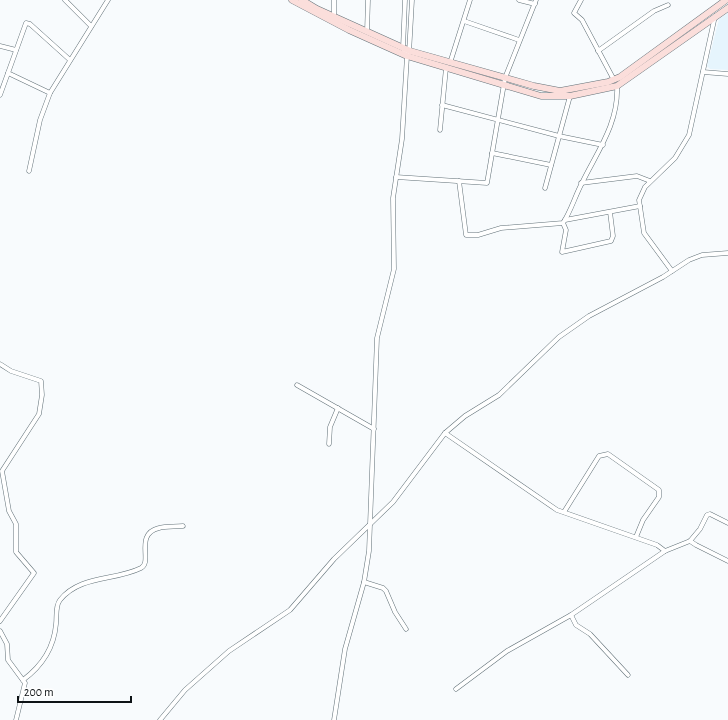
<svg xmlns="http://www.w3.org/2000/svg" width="728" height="720" viewBox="0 0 728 720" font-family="'Alegreya Sans',sans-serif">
	<rect width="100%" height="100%" fill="#f8fbfd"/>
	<polygon fill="#e6f5fd" points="728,13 728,70 710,69 707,66 719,19"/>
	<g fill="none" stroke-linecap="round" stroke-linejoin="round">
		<g stroke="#627178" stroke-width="5">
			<g id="street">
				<polyline points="65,0 91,26"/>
				<polyline points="519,0 535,4"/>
				<polyline points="581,0 574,13 582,20 614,80"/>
				<polyline points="334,17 334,0"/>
				<polyline points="464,21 519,40"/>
				<polyline points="367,32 368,0"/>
				<polyline points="0,46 16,50"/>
				<polyline points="598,51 654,11 668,5"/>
				<polyline points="409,53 412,0"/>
				<polyline points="450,63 470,0"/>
				<polyline points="703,72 728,74"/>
				<polyline points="50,93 8,73 26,23 30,24 70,60"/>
				<polyline points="0,95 8,73"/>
				<polyline points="442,105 559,136 603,145"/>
				<polyline points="440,130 446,68"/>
				<polyline points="492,153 551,165"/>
				<polyline points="29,171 40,120 50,93 108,0"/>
				<polyline points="396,177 487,183 505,78 536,0"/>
				<path d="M459 181 466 235H478L501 228 563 223C571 211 575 196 582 183 597 152 619 123 617 86"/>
				<polyline points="581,183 637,176 650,181"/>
				<polyline points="545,188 570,96"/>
				<polyline points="565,220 640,206"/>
				<polyline points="563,223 566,230 562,252 611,241 613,236 610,212"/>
				<polyline points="672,271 644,233 639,200 645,187 675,158 689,135 715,16"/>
				<polyline points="0,364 11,371 41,381 42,395 39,414 2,471 9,511 16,524 16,552 34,573 0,621"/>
				<polyline points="297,385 374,429"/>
				<polyline points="445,433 557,510 657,545 665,551"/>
				<polyline points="329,444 330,427 338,408"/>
				<polyline points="564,512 599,456 608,454 659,490 659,497 643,520 636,537"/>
				<polyline points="690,541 696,545 728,561"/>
				<polyline points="364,582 383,588 386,591 395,612 406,629"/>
				<polyline points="571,615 576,625 590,634 628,675"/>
				<polyline points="0,631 7,644 8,660 25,683 16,720"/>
				<path d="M23 680C42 666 54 648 56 624 57 617 55 606 60 600 80 575 115 581 141 568 153 562 134 534 159 528 166 526 175 527 183 526"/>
				<polyline points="456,689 507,651 571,615 665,551 690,541 700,529 707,515 710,514 728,523"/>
				<polyline points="160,720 185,690 229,651 290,610 334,559 393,502 445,433 465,416 499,395 559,337 589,316 663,277 689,260 702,255 728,253"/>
				<polyline points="334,720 345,649 364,582 369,551 377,338 394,269 393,198 402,139 407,56 403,48 405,0"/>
			</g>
		</g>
		<g stroke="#627178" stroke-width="7">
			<g id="secondary">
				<polyline points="292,0 349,30 407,56 541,96 570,96 617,86 728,8"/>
				<polyline points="302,0 317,9 410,51 534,86 560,91 608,82 620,77 726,0"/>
			</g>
		</g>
		<use href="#street" stroke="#fff" stroke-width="4"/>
		<use href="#secondary" stroke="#fbdedb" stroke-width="6"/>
	</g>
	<path d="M18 696v6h113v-6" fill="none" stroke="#0e1316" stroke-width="2"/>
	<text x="24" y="696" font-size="12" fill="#0e1316" stroke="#ffffff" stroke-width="3" paint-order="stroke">200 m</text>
</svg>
